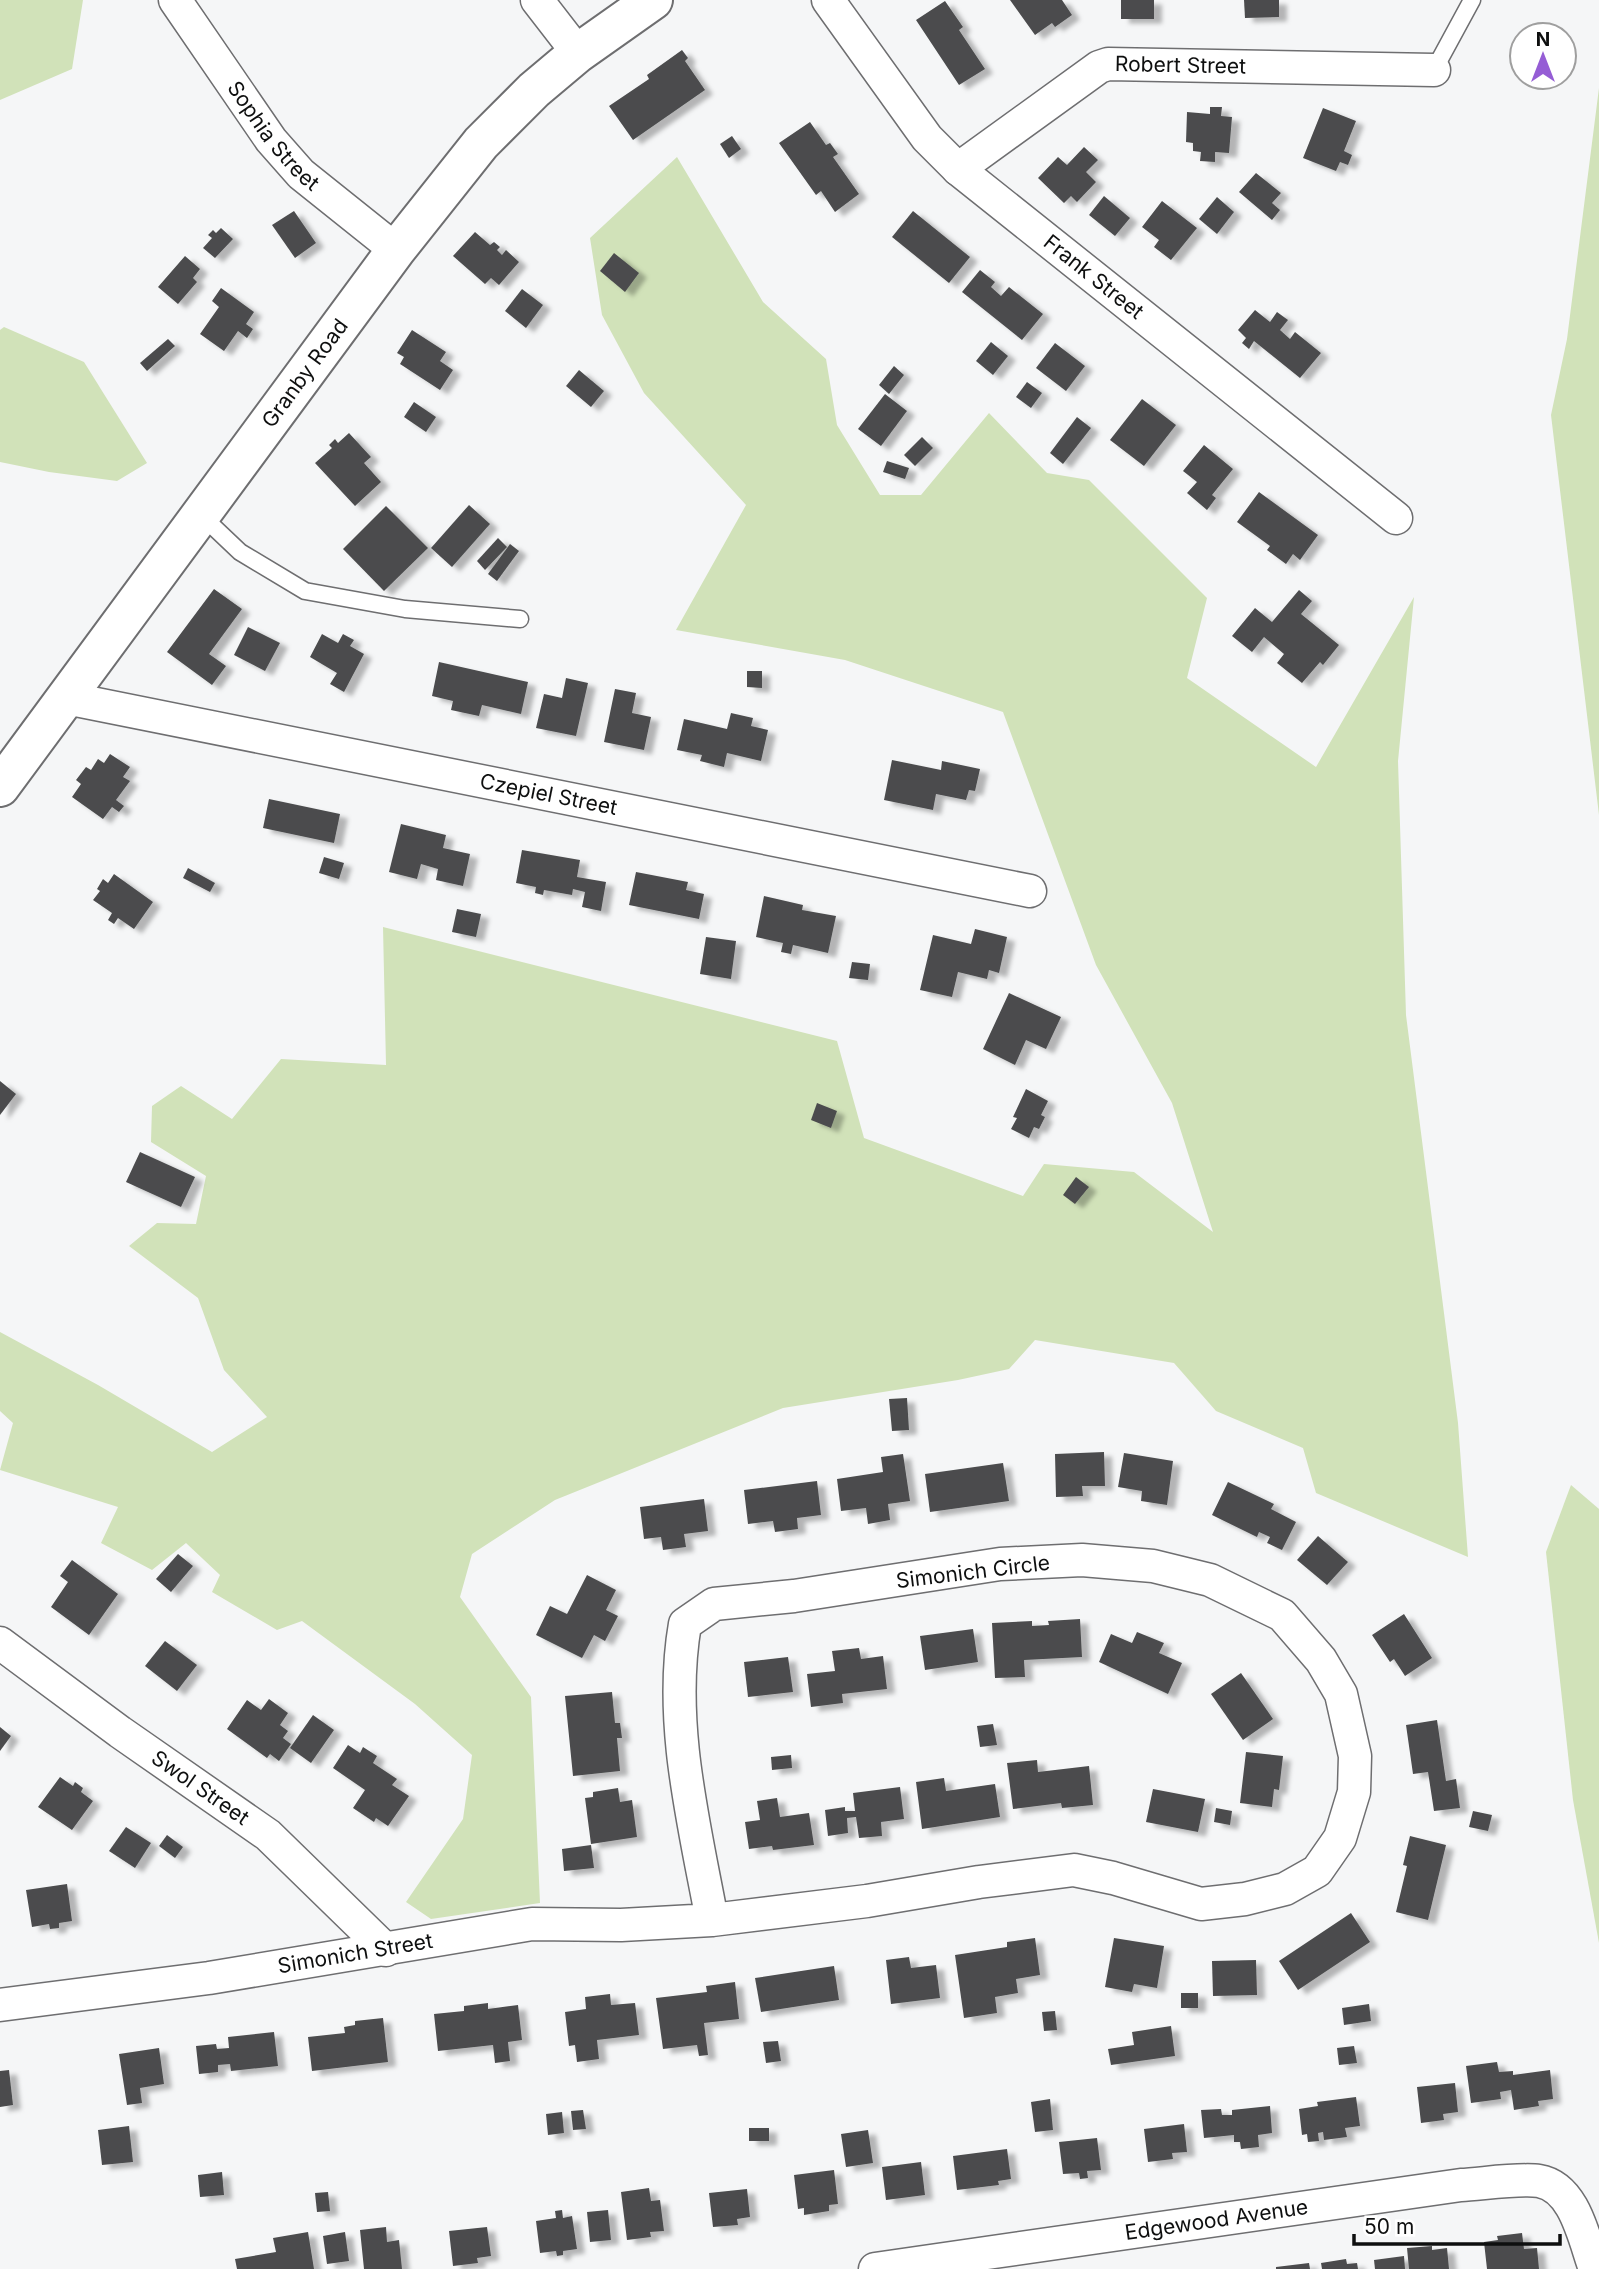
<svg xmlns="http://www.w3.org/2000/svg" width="1599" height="2269" viewBox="0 0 1599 2269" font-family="Inter,sans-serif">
	<defs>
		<filter id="shadow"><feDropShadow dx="8" dy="4.5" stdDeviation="2" flood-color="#0004"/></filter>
	</defs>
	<rect width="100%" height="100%" fill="#f5f6f7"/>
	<g fill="#d1e2b9">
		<polygon points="0,0 83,0 72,69 0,100"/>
		<polygon points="1599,88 1599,815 1551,415 1567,339"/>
		<polygon points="677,157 763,302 826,359 837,425 880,495 921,495 989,413 1047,473 1089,480 1207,598 1187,678 1316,767 1414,597 1398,761 1406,1015 1458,1423 1468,1557 1316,1493 1303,1448 1216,1411 1174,1363 1035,1340 1009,1369 958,1380 783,1408 555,1500 472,1554 460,1597 531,1697 540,1903 431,1919 406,1902 463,1819 472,1755 415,1704 302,1621 277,1630 212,1592 220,1575 186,1543 152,1570 101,1543 118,1507 0,1470 13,1423 0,1411 0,1332 98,1385 212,1452 267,1417 224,1370 198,1298 129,1246 157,1223 196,1224 206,1176 151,1142 152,1106 181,1086 232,1119 281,1059 386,1065 383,927 837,1041 864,1138 1023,1196 1044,1164 1134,1172 1213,1232 1172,1103 1096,965 1003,712 845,660 676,630 746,505 644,393 602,315 590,238"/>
		<polygon points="4,327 84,362 147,463 117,481 49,472 0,462 0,330"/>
		<polygon points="1571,1485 1599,1509 1599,1943 1573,1800 1546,1552"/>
	</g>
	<g fill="#4b4c4d" filter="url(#shadow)">
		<polygon points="1010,0 1062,0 1072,15 1055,27 1052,23 1035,35"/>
		<rect x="1121" y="0" width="33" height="19"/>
		<polygon points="1244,0 1279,0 1279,17 1245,18"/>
		<polygon points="945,1 963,27 959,30 985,69 959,85 916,20"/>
		<polygon points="682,50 688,58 685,61 705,90 633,140 609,106 649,79 647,75"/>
		<polygon points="1210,107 1222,107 1221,116 1232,117 1229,153 1215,152 1215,162 1200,161 1201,152 1193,151 1193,143 1186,142 1187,112 1210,114"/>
		<polygon points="1323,108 1356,121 1344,151 1352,155 1348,165 1340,162 1336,171 1303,158"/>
		<polygon points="810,122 826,145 830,143 838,154 833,157 859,194 835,212 821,191 816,195 779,143"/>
		<polygon points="732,136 741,149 729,158 720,144"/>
		<polygon points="1084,147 1098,160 1086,172 1096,182 1077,202 1071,196 1064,203 1038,178 1058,157 1067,165"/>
		<polygon points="1256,173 1281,193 1272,203 1280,210 1272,220 1239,192"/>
		<polygon points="1104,196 1130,218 1115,236 1089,215"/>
		<polygon points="1217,197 1234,212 1217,234 1199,219"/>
		<polygon points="1162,201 1197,228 1171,260 1154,247 1159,240 1142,227"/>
		<polygon points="294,211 316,243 295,258 272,225"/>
		<polygon points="913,211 970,257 949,283 892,237"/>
		<polygon points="221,228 233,239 215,258 203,248 212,238 208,235 213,230 216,233"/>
		<polygon points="475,232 490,245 494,242 500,247 497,250 502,255 506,250 519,262 499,285 491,278 485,284 453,256"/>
		<polygon points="614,253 639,273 625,292 600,271"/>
		<polygon points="185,256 200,269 193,278 197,282 178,304 158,287"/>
		<polygon points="980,270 995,282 991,287 1001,296 1009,287 1043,314 1022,340 962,292"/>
		<polygon points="221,288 254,312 246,324 253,329 247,338 238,331 224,351 200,334 219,307 212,301"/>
		<polygon points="522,289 543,305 526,328 505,311"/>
		<polygon points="1255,310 1270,322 1277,312 1288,320 1280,330 1290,339 1295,332 1321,353 1300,378 1254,341 1249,349 1242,343 1246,338 1238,330"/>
		<polygon points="412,330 446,352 440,361 453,370 440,390 400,364 404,357 397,353"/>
		<polygon points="168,339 175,346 147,371 140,363"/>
		<polygon points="991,342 1008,356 993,375 976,361"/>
		<polygon points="1055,343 1085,366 1066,391 1036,368"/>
		<polygon points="894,366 904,375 889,394 879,385"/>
		<polygon points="579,370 604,391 591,407 566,386"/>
		<polygon points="1027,382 1042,393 1031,408 1016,397"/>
		<polygon points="885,394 907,411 881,446 858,429"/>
		<polygon points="1142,399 1176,425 1144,466 1110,440"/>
		<polygon points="414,402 436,417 426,432 404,417"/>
		<polygon points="1077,417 1091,428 1063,464 1050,453"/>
		<polygon points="349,433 371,457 364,463 381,482 355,506 315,463 332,448 329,445 335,439 338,443"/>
		<polygon points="922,437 933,448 915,466 904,455"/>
		<polygon points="1204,445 1233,469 1212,495 1216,498 1207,510 1187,493 1197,482 1183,471"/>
		<polygon points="887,461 909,468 905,479 883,472"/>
		<polygon points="1259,492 1318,535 1300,560 1293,554 1286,564 1267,550 1270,546 1237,522"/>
		<polygon points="469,505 490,524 452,567 431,548"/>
		<polygon points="386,506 428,548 384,591 343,549"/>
		<polygon points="498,538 507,547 485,570 477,561"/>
		<polygon points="510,544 519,551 497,581 488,574"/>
		<polygon points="214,589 242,609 209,654 226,666 212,685 167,652"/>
		<polygon points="1299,590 1312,601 1301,614 1339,645 1323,665 1320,662 1302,683 1277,663 1284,654 1264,637 1252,652 1232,636 1255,608 1272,622"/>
		<polygon points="248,627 280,643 265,671 234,655"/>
		<polygon points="322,634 338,643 343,634 354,640 350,646 364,654 344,692 330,684 337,673 310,657"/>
		<polygon points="439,662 528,682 521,714 482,705 479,716 451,710 453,701 432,696"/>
		<polygon points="747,671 762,671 762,688 747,687"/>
		<polygon points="566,678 588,683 576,736 536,728 544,694 562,698"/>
		<polygon points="615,689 636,693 632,713 651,717 644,750 604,742"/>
		<polygon points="731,713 753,718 751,726 768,730 761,761 727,753 724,767 700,761 702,755 677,750 684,719 727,729"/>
		<polygon points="110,754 130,767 123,777 130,781 116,800 124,806 119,812 112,807 103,819 72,797 81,784 76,780 86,767 91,770 98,759 104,763"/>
		<polygon points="892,760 941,770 942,761 980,769 975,791 969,790 966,800 936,794 933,810 884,800"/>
		<polygon points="269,799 340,814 334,843 263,828"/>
		<polygon points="401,824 446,835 443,848 470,854 463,886 436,880 438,869 421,864 417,879 389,872"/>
		<polygon points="522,850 580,860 577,877 606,882 601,911 582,907 585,892 573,889 572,895 544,890 543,895 535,893 536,887 516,883"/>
		<polygon points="324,857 344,863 339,879 319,873"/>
		<polygon points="188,868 215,883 210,892 183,878"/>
		<polygon points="636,872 688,882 686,890 704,894 699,919 629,905"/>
		<polygon points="114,874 153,902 134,929 118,918 114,924 108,920 112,913 93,900 100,891 97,889 103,879 108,883"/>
		<polygon points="764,896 803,905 802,910 836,916 828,953 793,945 791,954 781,952 783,943 756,937"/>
		<polygon points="457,909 481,914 476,937 452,932"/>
		<polygon points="975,929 1007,937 999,973 989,970 987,979 958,972 952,997 920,990 933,935 971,944"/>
		<polygon points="706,937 736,941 731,979 700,974"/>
		<polygon points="852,962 870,964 868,980 849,978"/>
		<polygon points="1009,993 1061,1017 1046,1049 1026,1040 1015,1065 983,1049"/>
		<polygon points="0,1081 16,1094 0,1115"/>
		<polygon points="1026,1089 1048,1101 1041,1115 1045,1117 1039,1129 1034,1127 1029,1138 1011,1129 1017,1118 1013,1117"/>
		<polygon points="817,1103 837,1111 831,1128 811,1120"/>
		<polygon points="140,1152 195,1177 181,1207 126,1182"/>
		<polygon points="1076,1177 1089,1187 1075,1204 1063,1195"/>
		<polygon points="907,1398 909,1430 892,1431 889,1399"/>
		<polygon points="1104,1452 1105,1486 1082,1486 1083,1496 1056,1497 1055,1454"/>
		<polygon points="1124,1453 1173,1461 1167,1505 1141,1501 1142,1491 1118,1487"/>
		<polygon points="903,1454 910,1501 888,1504 890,1520 868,1524 866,1508 841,1511 837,1479 883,1472 881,1457"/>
		<polygon points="1003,1463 1009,1501 930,1512 925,1474"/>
		<polygon points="817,1481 821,1515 797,1518 798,1529 775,1532 773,1521 748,1524 744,1490"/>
		<polygon points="1228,1482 1274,1504 1271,1509 1296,1522 1282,1550 1267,1543 1270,1537 1259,1532 1257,1537 1212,1515"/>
		<polygon points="704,1499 708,1531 684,1534 686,1547 663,1550 661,1537 644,1539 640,1507"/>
		<polygon points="1318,1536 1348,1562 1327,1585 1297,1560"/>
		<polygon points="178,1554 193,1566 171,1592 156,1579"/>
		<polygon points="72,1560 118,1594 89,1635 51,1607 68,1582 60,1576"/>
		<polygon points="587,1575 616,1590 606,1610 618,1616 605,1641 594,1635 582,1658 536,1635 550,1606 567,1614"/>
		<polygon points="1404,1614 1432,1658 1405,1676 1394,1659 1390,1662 1372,1635"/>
		<polygon points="1080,1619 1082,1657 1024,1660 1025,1677 995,1678 992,1623 1032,1621 1032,1626 1049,1625 1048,1621"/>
		<polygon points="973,1629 978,1662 925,1670 920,1636"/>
		<polygon points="1137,1632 1164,1643 1159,1653 1182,1663 1168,1694 1099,1662 1111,1634 1132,1643"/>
		<polygon points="165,1641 197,1665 177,1691 145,1666"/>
		<polygon points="859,1648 861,1659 883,1656 887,1689 842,1694 843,1703 811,1707 807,1674 835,1671 832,1651"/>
		<polygon points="788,1657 793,1692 748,1697 744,1662"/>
		<polygon points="1241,1673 1273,1719 1243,1740 1211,1694"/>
		<polygon points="612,1692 615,1723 620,1723 622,1738 617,1738 620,1771 573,1776 565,1696"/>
		<polygon points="269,1699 288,1713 280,1725 288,1731 283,1738 291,1744 279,1761 270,1754 267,1758 227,1729 247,1700 261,1710"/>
		<polygon points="313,1715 334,1730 311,1763 290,1748"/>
		<polygon points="1437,1720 1446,1781 1456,1779 1460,1808 1434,1811 1428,1772 1413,1774 1406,1725"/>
		<polygon points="993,1724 997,1745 980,1747 977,1726"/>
		<polygon points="0,1727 11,1736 0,1751"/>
		<polygon points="348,1745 360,1753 363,1747 377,1756 373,1763 397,1779 392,1785 409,1796 388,1826 376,1818 374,1822 353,1808 365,1790 333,1768"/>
		<polygon points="1246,1752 1283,1756 1279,1790 1274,1789 1272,1807 1240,1803"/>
		<polygon points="791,1755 792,1768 772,1770 771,1757"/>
		<polygon points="1037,1760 1038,1772 1089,1766 1093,1805 1062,1808 1061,1803 1013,1809 1007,1763"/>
		<polygon points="60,1777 73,1786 75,1782 83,1788 81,1792 93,1801 72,1830 38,1807"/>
		<polygon points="944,1778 946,1791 995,1784 1000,1817 922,1829 916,1782"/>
		<polygon points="900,1787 904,1819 881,1822 882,1836 859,1838 856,1817 847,1818 848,1833 828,1836 825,1810 845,1807 845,1811 855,1811 853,1793"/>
		<polygon points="618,1788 620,1802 632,1800 637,1837 591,1844 585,1798 593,1797 593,1792"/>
		<polygon points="1153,1789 1205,1799 1198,1832 1146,1822"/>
		<polygon points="777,1798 780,1817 809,1813 814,1845 773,1850 772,1846 749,1849 745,1822 760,1820 757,1801"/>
		<polygon points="1216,1808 1232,1811 1230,1825 1214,1822"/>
		<polygon points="1473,1811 1492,1815 1488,1831 1469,1827"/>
		<polygon points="126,1827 151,1843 135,1868 109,1851"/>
		<polygon points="167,1835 183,1847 175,1858 159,1846"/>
		<polygon points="1410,1836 1446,1845 1428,1920 1396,1912 1407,1866 1403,1865"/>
		<polygon points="591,1845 594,1868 564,1871 562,1849"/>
		<polygon points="67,1884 72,1921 59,1923 59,1928 50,1929 49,1924 32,1927 26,1890"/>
		<polygon points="1351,1913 1370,1942 1298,1990 1279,1961"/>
		<polygon points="1035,1938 1040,1975 1016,1979 1018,1993 995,1997 997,2013 964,2018 955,1955 1007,1947 1007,1942"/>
		<polygon points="1114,1938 1164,1946 1157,1988 1134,1984 1132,1992 1105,1987"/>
		<polygon points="909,1957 911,1968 936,1965 940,1998 891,2004 886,1960"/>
		<polygon points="1256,1960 1257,1995 1213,1996 1212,1961"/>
		<polygon points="834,1966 839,2000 761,2012 755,1978"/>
		<polygon points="735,1982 739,2019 704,2023 708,2055 699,2056 697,2045 663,2049 656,1998 707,1992 706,1986"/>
		<rect x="1181" y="1993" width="17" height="15"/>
		<polygon points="610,1994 611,2005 635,2003 639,2035 597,2040 599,2059 577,2062 575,2045 569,2046 565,2012 586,2009 585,1997"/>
		<polygon points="488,2003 488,2009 518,2005 522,2040 508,2042 510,2061 495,2063 493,2045 438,2051 434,2014 464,2011 464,2006"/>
		<polygon points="1369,2004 1371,2021 1344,2025 1342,2008"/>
		<polygon points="1055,2011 1057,2030 1044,2031 1042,2012"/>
		<polygon points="383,2018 388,2062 312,2071 308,2037 345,2033 344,2027 355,2025 355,2021"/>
		<polygon points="1171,2026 1175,2056 1111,2065 1108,2049 1134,2045 1132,2032"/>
		<polygon points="274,2032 278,2066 231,2071 230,2064 218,2065 218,2072 199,2074 196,2046 216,2044 217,2049 229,2048 228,2037"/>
		<polygon points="778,2041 781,2061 766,2063 763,2042"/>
		<polygon points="1354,2046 1357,2063 1339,2065 1337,2048"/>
		<polygon points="159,2048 164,2084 140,2088 142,2103 127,2105 119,2054"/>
		<polygon points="1497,2062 1499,2072 1513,2071 1513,2075 1550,2070 1553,2099 1538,2101 1539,2106 1514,2110 1511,2090 1500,2092 1501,2099 1471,2103 1466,2066"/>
		<polygon points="9,2070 13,2105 0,2107 0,2071"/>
		<polygon points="1455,2083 1458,2112 1443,2114 1444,2120 1421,2123 1417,2087"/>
		<polygon points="1356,2097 1360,2126 1345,2128 1347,2137 1324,2140 1323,2132 1318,2133 1319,2141 1308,2142 1307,2134 1302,2135 1299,2109 1318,2106 1317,2102"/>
		<polygon points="1050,2099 1053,2130 1035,2132 1031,2102"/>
		<polygon points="1270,2106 1272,2133 1258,2135 1259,2147 1241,2149 1240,2142 1234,2142 1234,2135 1204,2138 1201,2110 1221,2109 1222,2115 1232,2115 1232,2110"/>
		<polygon points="583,2110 586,2129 573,2130 571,2111"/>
		<polygon points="562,2112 564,2133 548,2135 546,2114"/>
		<polygon points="1184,2124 1187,2152 1172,2153 1173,2159 1148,2162 1144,2129"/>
		<polygon points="129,2126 133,2162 102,2165 98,2130"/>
		<rect x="749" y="2128" width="20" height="13"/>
		<polygon points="868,2130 873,2163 846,2167 841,2134"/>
		<polygon points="1097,2138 1101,2170 1087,2171 1088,2178 1080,2179 1079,2173 1063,2174 1059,2142"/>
		<polygon points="1007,2149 1011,2179 998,2181 999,2185 957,2190 953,2156"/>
		<polygon points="921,2162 925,2195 886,2200 882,2167"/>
		<polygon points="834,2170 838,2204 829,2205 829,2211 804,2215 804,2208 798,2209 794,2175"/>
		<polygon points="222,2172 224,2195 200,2197 198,2175"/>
		<polygon points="649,2188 651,2201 660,2200 664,2231 650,2232 651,2237 627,2240 621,2192"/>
		<polygon points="747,2189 750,2217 737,2219 738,2225 713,2227 709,2193"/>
		<polygon points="328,2192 330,2211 317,2212 315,2193"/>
		<polygon points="562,2210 563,2218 572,2216 577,2249 563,2251 563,2255 557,2256 556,2251 540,2253 536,2221 556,2218 555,2211"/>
		<polygon points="608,2210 611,2240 590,2242 587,2212"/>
		<polygon points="386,2227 387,2242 399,2240 402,2269 364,2269 360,2230"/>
		<polygon points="487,2227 491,2256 477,2258 478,2263 453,2266 449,2231"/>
		<polygon points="308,2232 314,2269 237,2269 235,2259 276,2252 273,2238"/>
		<polygon points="345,2232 349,2261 327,2264 323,2236"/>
		<polygon points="1522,2233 1524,2249 1537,2248 1539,2269 1487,2269 1484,2242 1498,2240 1497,2236"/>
		<polygon points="1432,2246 1432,2250 1447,2248 1449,2269 1409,2269 1407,2248"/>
		<polygon points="1404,2256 1405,2269 1375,2269 1374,2260"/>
		<polygon points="1346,2259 1347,2264 1357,2263 1358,2269 1322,2269 1321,2263"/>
		<polygon points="1309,2263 1310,2269 1276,2269 1276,2267"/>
	</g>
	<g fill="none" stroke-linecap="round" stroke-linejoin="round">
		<g stroke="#6e6e70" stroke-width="19">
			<g id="service">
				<polyline points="1434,70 1472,0"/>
				<polyline points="201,515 240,552 305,591 405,609 520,619"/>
			</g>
		</g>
		<g stroke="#6e6e70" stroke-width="35">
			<g id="minor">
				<path id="s1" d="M175 0 271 140 301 174 396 250"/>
				<polyline points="537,0 578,53"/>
				<path id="s2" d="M828 0 927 138 958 169 1396 518"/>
				<path id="s3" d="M958 169 1099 67 1108 64 1434 70"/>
				<path id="s4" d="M66 698 1030 891"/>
				<path id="s5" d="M0 1643 120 1732 268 1835 386 1950"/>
				<path id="s6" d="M0 2005 209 1978 532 1924 621 1925 712 1920 867 1901 979 1882 1074 1870 1113 1878 1201 1904 1245 1899 1285 1889 1317 1871 1340 1838 1354 1792 1355 1756 1341 1694 1321 1660 1282 1615 1210 1580 1153 1566 1082 1560 1000 1564 794 1596 714 1604 685 1624C668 1722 694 1823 712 1920"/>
				<path id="s7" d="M875 2269 1461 2185C1481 2184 1521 2178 1539 2181 1575 2187 1584 2239 1595 2269"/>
			</g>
		</g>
		<g stroke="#6e6e70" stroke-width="42">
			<g id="secondary">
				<path id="s8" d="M0 787 396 250 481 143 534 90 578 53 653 0"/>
			</g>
		</g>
		<use href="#service" stroke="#fff" stroke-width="16"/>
		<use href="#minor" stroke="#fff" stroke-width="32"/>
		<use href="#secondary" stroke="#fff" stroke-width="38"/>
	</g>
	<g text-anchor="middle" stroke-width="7" stroke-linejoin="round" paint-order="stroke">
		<g font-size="21" fill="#0e0f0f" stroke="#fff">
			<text dy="7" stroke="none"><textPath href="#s3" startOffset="256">Robert Street</textPath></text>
			<text dy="7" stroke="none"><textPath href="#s1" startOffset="168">Sophia Street</textPath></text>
			<text dy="7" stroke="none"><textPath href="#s2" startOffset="387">Frank Street</textPath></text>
			<text dy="7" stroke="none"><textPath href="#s8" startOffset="514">Granby Road</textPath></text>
			<text dy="7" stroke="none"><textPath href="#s4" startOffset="492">Czepiel Street</textPath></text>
			<text transform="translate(973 1572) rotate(-7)" y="7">Simonich Circle</text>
			<text dy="7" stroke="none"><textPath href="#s5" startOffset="247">Swol Street</textPath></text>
			<text dy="7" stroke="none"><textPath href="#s6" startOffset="359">Simonich Street</textPath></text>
			<text dy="7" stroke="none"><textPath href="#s7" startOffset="345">Edgewood Avenue</textPath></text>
		</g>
	</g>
	<g transform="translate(1543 56)"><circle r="33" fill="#ffffff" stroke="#9f9f9f" stroke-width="2"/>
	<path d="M0-5L12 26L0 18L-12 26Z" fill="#955dd5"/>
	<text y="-10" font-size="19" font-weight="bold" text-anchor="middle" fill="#0e0f0f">N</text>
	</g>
	<path d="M1354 2234v10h206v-10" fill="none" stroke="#0e0f0f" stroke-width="3.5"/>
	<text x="1364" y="2234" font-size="21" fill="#0e0f0f" stroke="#ffffff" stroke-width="5" paint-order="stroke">50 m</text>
</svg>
